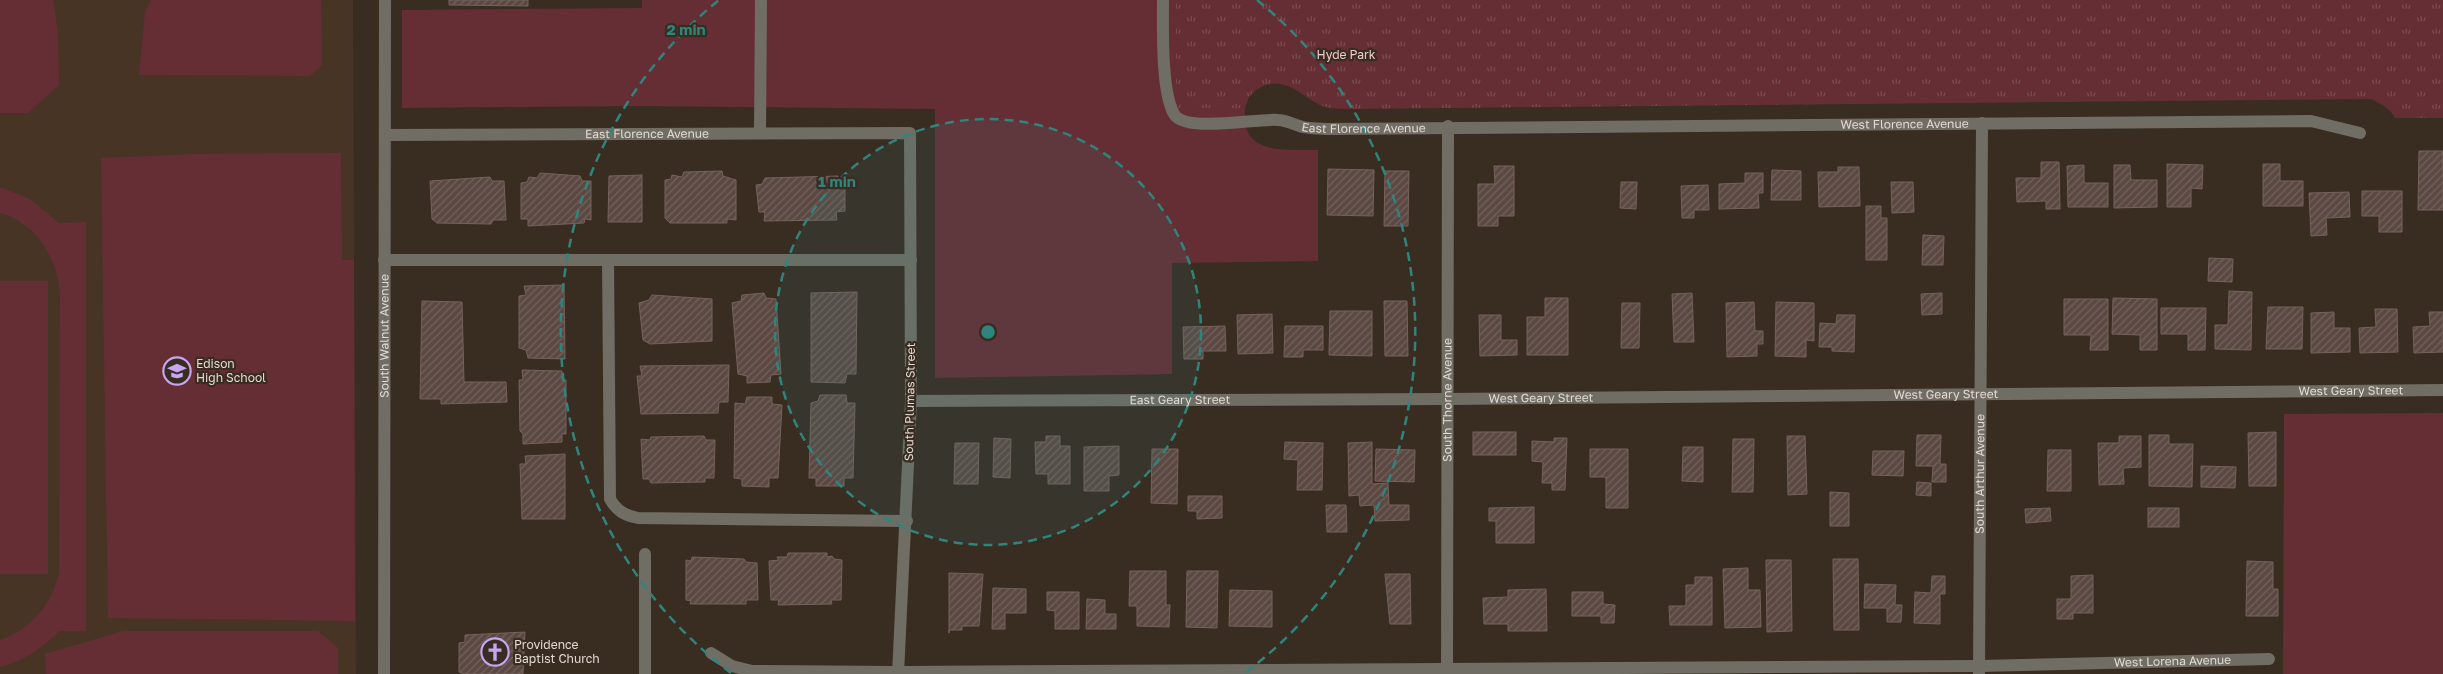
<svg xmlns="http://www.w3.org/2000/svg" width="2443" height="674" viewBox="0 0 2443 674" font-family="'Golos Text',sans-serif">
	<defs>
		<pattern id="park-tufts" width="24" height="20" patternUnits="userSpaceOnUse" patternTransform="scale(1.25)"><rect width="24" height="20" fill="#652e35"/><path d="M3 7l-1-3M5 7V3M7 7l1-3M15 17l-1-3M17 17v-4M19 17l1-3" fill="none" stroke="#7b4c51"/></pattern>
		<pattern id="building-hatch" width="6" height="6" patternUnits="userSpaceOnUse" patternTransform="scale(1.25)"><rect width="6" height="6" fill="#5b4842"/><path d="M-1 1l2-2M0 6l6-6M5 7l2-2" fill="none" stroke="#72625c"/></pattern>
	</defs>
	<rect width="100%" height="100%" fill="#392c21"/>
	<polygon fill="#473424" points="0,0 353,0 356,674 0,674"/>
	<g fill="#652e35">
		<polygon points="0,0 53,0 58,32 59,85 28,113 0,113"/>
		<polygon points="151,0 321,0 322,65 310,76 139,75 145,12"/>
		<path d="M642 0H1176V108H1245C1241 157 1283 149 1318 150V261L1172 263V374L935 378V109L642 106 402 108V10L642 8Z"/>
		<polygon points="341,153 342,260 354,260 355,621 108,618 101,158 194,154"/>
		<path d="M0 187 30 199 59 223 86 222V631H59C43 648 24 661 0 667V640C32 629 51 605 59 573L60 294C57 258 37 223 0 213Z"/>
		<rect x="0" y="281" width="48" height="293"/>
		<polygon points="2443,413 2443,674 2283,674 2284,414"/>
		<polygon points="123,631 318,631 338,648 338,674 46,674 45,654"/>
	</g>
	<path fill="url(#park-tufts)" d="M1176 0H2443V118H2395C2390 108 2381 104 2371 99L1342 109C1336 109 1328 108 1322 106 1302 97 1286 75 1261 87 1252 92 1248 97 1245 108H1176Z"/>
	<g fill="url(#building-hatch)" stroke="#76625c">
		<polygon points="449,0 528,0 528,6 449,5"/>
		<polygon points="2419,151 2443,151 2443,210 2418,210"/>
		<polygon points="2041,162 2059,162 2060,209 2046,209 2046,201 2017,202 2016,178 2041,178"/>
		<polygon points="2167,164 2203,165 2202,189 2191,188 2191,207 2167,207"/>
		<polygon points="2263,164 2280,164 2280,181 2303,181 2303,206 2263,206"/>
		<polygon points="2084,165 2084,183 2108,183 2108,207 2068,207 2067,166"/>
		<polygon points="2114,165 2130,165 2131,180 2157,180 2157,207 2114,208"/>
		<polygon points="1494,166 1514,166 1514,216 1498,216 1498,226 1478,226 1478,184 1495,184"/>
		<polygon points="1838,167 1859,167 1860,206 1819,207 1818,172 1838,172"/>
		<polygon points="1328,169 1374,170 1373,216 1327,215"/>
		<polygon points="1772,170 1801,171 1801,200 1771,200"/>
		<polygon points="722,171 723,176 736,180 736,220 727,219 727,223 670,223 665,218 665,180 671,179 672,175 682,177 684,172"/>
		<polygon points="1385,171 1409,171 1408,226 1384,226"/>
		<polygon points="540,173 580,176 582,181 591,181 591,220 585,219 584,223 528,226 528,219 521,219 521,183 527,182 529,177 537,178"/>
		<polygon points="1745,173 1763,173 1763,193 1758,193 1759,208 1719,209 1719,184 1745,183"/>
		<polygon points="642,175 642,222 608,222 609,176"/>
		<polygon points="838,176 837,184 845,184 845,211 836,212 837,220 764,221 765,212 759,212 756,185 762,184 765,178"/>
		<polygon points="490,177 492,181 504,181 506,220 493,220 491,224 437,223 432,219 430,181"/>
		<polygon points="1621,182 1637,182 1636,209 1620,208"/>
		<polygon points="1891,182 1913,182 1914,212 1892,213"/>
		<polygon points="1708,185 1709,210 1694,210 1694,218 1682,218 1681,186"/>
		<polygon points="2362,191 2402,191 2402,232 2379,232 2379,216 2362,216"/>
		<polygon points="2349,192 2350,217 2326,218 2327,235 2311,236 2309,193"/>
		<polygon points="1866,206 1881,206 1881,218 1887,218 1887,260 1866,260"/>
		<polygon points="1923,235 1944,236 1943,265 1922,265"/>
		<polygon points="2209,258 2233,259 2232,282 2208,281"/>
		<polygon points="564,285 565,359 528,358 526,350 519,348 519,296 526,295 524,286"/>
		<polygon points="2229,291 2252,292 2251,350 2215,349 2215,325 2228,325"/>
		<polygon points="857,292 856,374 847,374 845,383 811,382 811,293"/>
		<polygon points="764,293 766,298 776,299 781,374 771,375 770,382 747,383 747,376 738,374 732,303 741,301 742,295"/>
		<polygon points="1692,293 1694,342 1674,342 1672,294"/>
		<polygon points="1942,293 1942,314 1922,315 1921,294"/>
		<polygon points="652,295 712,299 712,341 650,344 643,340 639,303 649,300"/>
		<polygon points="1545,298 1568,298 1568,355 1527,355 1527,317 1545,317"/>
		<polygon points="2113,298 2157,299 2157,350 2140,350 2140,335 2112,334"/>
		<polygon points="2064,299 2108,299 2108,350 2090,350 2091,335 2064,335"/>
		<polygon points="422,301 462,302 464,382 506,382 507,402 441,404 441,399 420,399"/>
		<polygon points="1384,301 1407,301 1408,356 1385,356"/>
		<polygon points="1754,302 1755,331 1763,331 1763,344 1757,344 1757,356 1727,357 1726,303"/>
		<polygon points="1776,302 1814,303 1814,341 1806,340 1806,357 1775,356"/>
		<polygon points="1622,303 1640,303 1639,348 1621,348"/>
		<polygon points="2268,307 2303,307 2302,349 2266,349"/>
		<polygon points="2161,308 2206,308 2205,350 2188,350 2188,334 2161,334"/>
		<polygon points="2375,309 2397,309 2398,352 2360,353 2359,328 2376,327"/>
		<polygon points="1330,311 1372,311 1372,356 1329,355"/>
		<polygon points="2334,312 2334,328 2350,328 2350,352 2311,353 2311,313"/>
		<polygon points="2429,312 2443,312 2443,352 2414,353 2413,327 2430,326"/>
		<polygon points="1272,314 1273,353 1238,354 1237,315"/>
		<polygon points="1479,315 1501,315 1501,340 1517,340 1517,355 1480,356"/>
		<polygon points="1837,315 1855,315 1854,352 1832,351 1832,347 1819,347 1820,323 1836,324"/>
		<polygon points="1225,326 1226,351 1203,351 1203,359 1184,359 1183,327"/>
		<polygon points="1285,326 1323,326 1323,350 1303,350 1303,357 1284,357"/>
		<polygon points="729,365 728,402 719,402 718,413 641,414 637,376 642,376 640,366"/>
		<polygon points="522,370 562,371 562,380 566,380 566,434 562,434 562,442 523,444 523,434 520,431 519,380 523,380"/>
		<polygon points="820,395 846,395 847,403 855,403 853,478 844,478 844,486 816,486 816,478 809,478 811,403 818,401"/>
		<polygon points="747,397 772,397 772,404 782,405 778,478 769,478 769,487 742,486 742,479 734,478 735,403 745,404"/>
		<rect x="1473" y="432" width="43" height="23"/>
		<polygon points="2276,432 2276,486 2249,486 2248,433"/>
		<polygon points="1917,435 1941,435 1940,464 1946,464 1946,482 1932,482 1933,466 1916,466"/>
		<polygon points="2149,435 2169,435 2169,444 2193,444 2192,487 2149,486"/>
		<polygon points="704,436 706,440 715,440 714,478 705,478 705,482 651,483 649,479 643,479 641,439 650,440 651,437"/>
		<polygon points="1046,436 1060,436 1060,446 1070,446 1070,484 1048,484 1048,474 1036,474 1035,442 1046,442"/>
		<polygon points="1787,436 1805,436 1807,494 1788,495"/>
		<polygon points="2119,436 2141,436 2141,467 2123,468 2124,484 2099,485 2098,443 2119,443"/>
		<polygon points="994,438 1011,439 1010,478 993,477"/>
		<polygon points="1554,438 1567,438 1565,490 1552,490 1552,483 1542,483 1543,462 1532,461 1532,441 1554,442"/>
		<polygon points="1733,439 1754,439 1753,492 1732,492"/>
		<polygon points="1285,442 1323,443 1322,490 1297,490 1298,460 1284,459"/>
		<polygon points="1372,442 1372,484 1388,483 1389,505 1409,505 1409,520 1375,521 1374,505 1360,506 1359,495 1349,496 1348,443"/>
		<polygon points="955,443 979,443 978,484 954,484"/>
		<polygon points="1119,446 1119,475 1109,476 1109,491 1084,491 1084,447"/>
		<polygon points="1683,447 1703,447 1703,482 1682,481"/>
		<polygon points="1152,449 1178,449 1177,504 1151,503"/>
		<polygon points="1376,449 1415,450 1414,482 1375,481"/>
		<polygon points="1590,449 1628,449 1628,508 1606,508 1606,477 1590,477"/>
		<polygon points="2048,450 2071,450 2071,491 2047,491"/>
		<polygon points="1873,451 1904,451 1903,476 1872,475"/>
		<polygon points="565,454 565,519 522,519 520,464 526,464 525,456"/>
		<polygon points="2201,466 2236,467 2235,488 2201,487"/>
		<polygon points="1917,482 1931,483 1931,496 1916,495"/>
		<polygon points="1830,492 1849,493 1849,526 1830,526"/>
		<polygon points="1188,496 1222,496 1222,518 1197,519 1197,511 1188,511"/>
		<polygon points="1326,505 1346,505 1347,532 1327,532"/>
		<polygon points="1534,507 1534,543 1496,543 1496,521 1489,521 1489,508"/>
		<polygon points="2050,508 2051,521 2026,523 2025,509"/>
		<rect x="2148" y="508" width="31" height="19"/>
		<polygon points="788,553 827,553 827,557 832,556 834,559 842,560 841,600 831,600 832,604 778,605 779,600 771,600 769,561 779,560 777,557 787,557"/>
		<polygon points="692,557 744,559 746,562 757,563 758,600 746,600 746,604 690,604 691,601 686,600 686,560 691,561"/>
		<polygon points="1833,559 1858,559 1859,630 1834,630"/>
		<polygon points="1766,560 1791,560 1792,631 1767,632"/>
		<polygon points="2247,561 2273,562 2273,589 2278,589 2278,616 2246,616"/>
		<polygon points="1748,568 1748,590 1760,590 1761,627 1725,628 1723,569"/>
		<polygon points="1130,571 1166,571 1166,605 1170,605 1169,627 1137,626 1137,606 1129,606"/>
		<polygon points="1187,571 1218,571 1217,628 1186,627"/>
		<polygon points="949,573 983,574 979,626 962,626 962,630 949,630 949,633"/>
		<polygon points="1385,574 1410,574 1411,624 1390,624"/>
		<polygon points="2093,575 2093,613 2073,613 2073,619 2057,619 2057,599 2071,599 2071,576"/>
		<polygon points="1932,576 1945,576 1945,594 1940,594 1940,624 1914,623 1915,592 1931,593"/>
		<polygon points="1695,577 1712,577 1712,625 1670,625 1669,606 1686,606 1686,585 1695,585"/>
		<polygon points="1865,584 1896,585 1895,605 1902,605 1901,622 1887,622 1887,608 1864,608"/>
		<polygon points="993,588 1026,589 1026,613 1005,613 1005,629 992,629"/>
		<polygon points="1546,589 1547,631 1508,631 1508,624 1484,624 1483,598 1508,597 1508,590"/>
		<polygon points="1230,590 1272,591 1272,627 1229,626"/>
		<polygon points="1047,592 1079,592 1079,629 1055,629 1055,611 1047,610"/>
		<polygon points="1572,592 1603,592 1603,604 1615,605 1614,623 1601,623 1601,616 1572,616"/>
		<polygon points="1087,599 1105,600 1105,614 1116,614 1116,629 1086,629"/>
		<polygon points="525,632 523,674 465,674 459,672 459,643 465,642 465,635"/>
	</g>
	<g fill="none" stroke-linecap="round" stroke-linejoin="round">
		<g stroke="#706d65" stroke-width="12">
			<path id="s1" d="M1163 0C1163 27 1161 91 1174 114 1184 133 1257 118 1278 120 1286 120 1295 125 1303 127 1311 129 1319 128 1326 129L2311 121 2360 133"/>
			<polyline points="760,133 761,0"/>
			<path id="s2" d="M385 135 910 133 911 401 898 674"/>
			<polyline points="384,260 911,260"/>
			<path d="M608 260 610 499C617 511 624 515 638 518L907 521"/>
			<path id="s3" d="M911 401 1448 399 2443 390"/>
			<polyline points="645,554 645,674"/>
			<path id="s4" d="M711 653 732 666 752 671 899 672 1979 666 2269 659"/>
			<path id="s5" d="M384 674 385 0"/>
			<path id="s6" d="M1447 674 1448 126"/>
			<path id="s7" d="M1979 674 1982 123"/>
		</g>
	</g>
	<circle cx="988" cy="332" r="213" fill="#2f857d" fill-opacity=".12"/>
	<g fill="none" stroke="#2f857d" stroke-width="2.5" stroke-dasharray="9 6">
		<circle cx="988" cy="332" r="213"/>
		<path d="M731 673A427 427 0 0 1 719 0M1257 0A427 427 0 0 1 1245 673"/>
	</g>
	<defs>
		<g id="school-ring" transform="scale(1.4375)"><circle r="9.5" fill="#392c21" stroke="#c6a6f0" stroke-width="1.5"/><path d="M0-5L7-2L0 1L-7-2ZM-4 1L0 2.5L4 1V4Q0 6-4 4Z" fill="#c6a6f0"/></g>
		<g id="church-ring" transform="scale(1.4375)"><circle r="9.5" fill="#392c21" stroke="#c6a6f0" stroke-width="1.5"/><path d="M-1.2-6h2.4v3.5h3.3v2.4h-3.3V6h-2.4V-.1h-3.3v-2.4h3.3Z" fill="#c6a6f0"/></g>
	</defs>
	<g fill-rule="evenodd">
		<use href="#school-ring" x="177" y="371"/>
		<use href="#church-ring" x="495" y="652"/>
	</g>
	<g text-anchor="middle" stroke-width="4.5" stroke-linejoin="round" paint-order="stroke">
		<g font-size="12" fill="#f4cbcd" stroke="#392c21">
			<text x="1346" y="59">Hyde Park</text>
		</g>
		<g font-size="12" fill="#e2d9d2" stroke="#392c21">
			<text dy="4" stroke="none"><textPath href="#s1" startOffset="850">West Florence Avenue</textPath></text>
			<text dy="4" stroke="none"><textPath href="#s1" startOffset="309">East Florence Avenue</textPath></text>
			<text dy="4" stroke="none"><textPath href="#s2" startOffset="262">East Florence Avenue</textPath></text>
			<text dy="4" stroke="none"><textPath href="#s5" startOffset="338">South Walnut Avenue</textPath></text>
			<text dy="4" stroke="none"><textPath href="#s3" startOffset="1440">West Geary Street</textPath></text>
			<text dy="4" stroke="none"><textPath href="#s3" startOffset="1035">West Geary Street</textPath></text>
			<text dy="4" stroke="none"><textPath href="#s3" startOffset="630">West Geary Street</textPath></text>
			<text dy="4" stroke="none"><textPath href="#s3" startOffset="269">East Geary Street</textPath></text>
			<text dy="4" stroke="none"><textPath href="#s6" startOffset="274">South Thorne Avenue</textPath></text>
			<text transform="translate(910 402) rotate(-89)" y="4">South Plumas Street</text>
			<text dy="4" stroke="none"><textPath href="#s7" startOffset="200">South Arthur Avenue</textPath></text>
			<text dy="4" stroke="none"><textPath href="#s4" startOffset="1466">West Lorena Avenue</textPath></text>
		</g>
		<g font-size="12" fill="#e2d9d2" stroke="#392c21" text-anchor="start">
			<text x="196" y="368">Edison<tspan x="196" dy="14">High School</tspan></text>
			<text x="514" y="649">Providence<tspan x="514" dy="14">Baptist Church</tspan></text>
		</g>
	</g>
	<circle cx="988" cy="332" r="8" fill="#2f857d" stroke="#392c21" stroke-width="2.5"/>
	<g font-size="15" text-anchor="middle" font-weight="bold" fill="#2f857d" stroke="#392c21" stroke-width="4.5" stroke-linejoin="round" paint-order="stroke">
		<text x="686" y="35">2 min</text>
		<text x="837" y="187">1 min</text>
	</g>
</svg>
